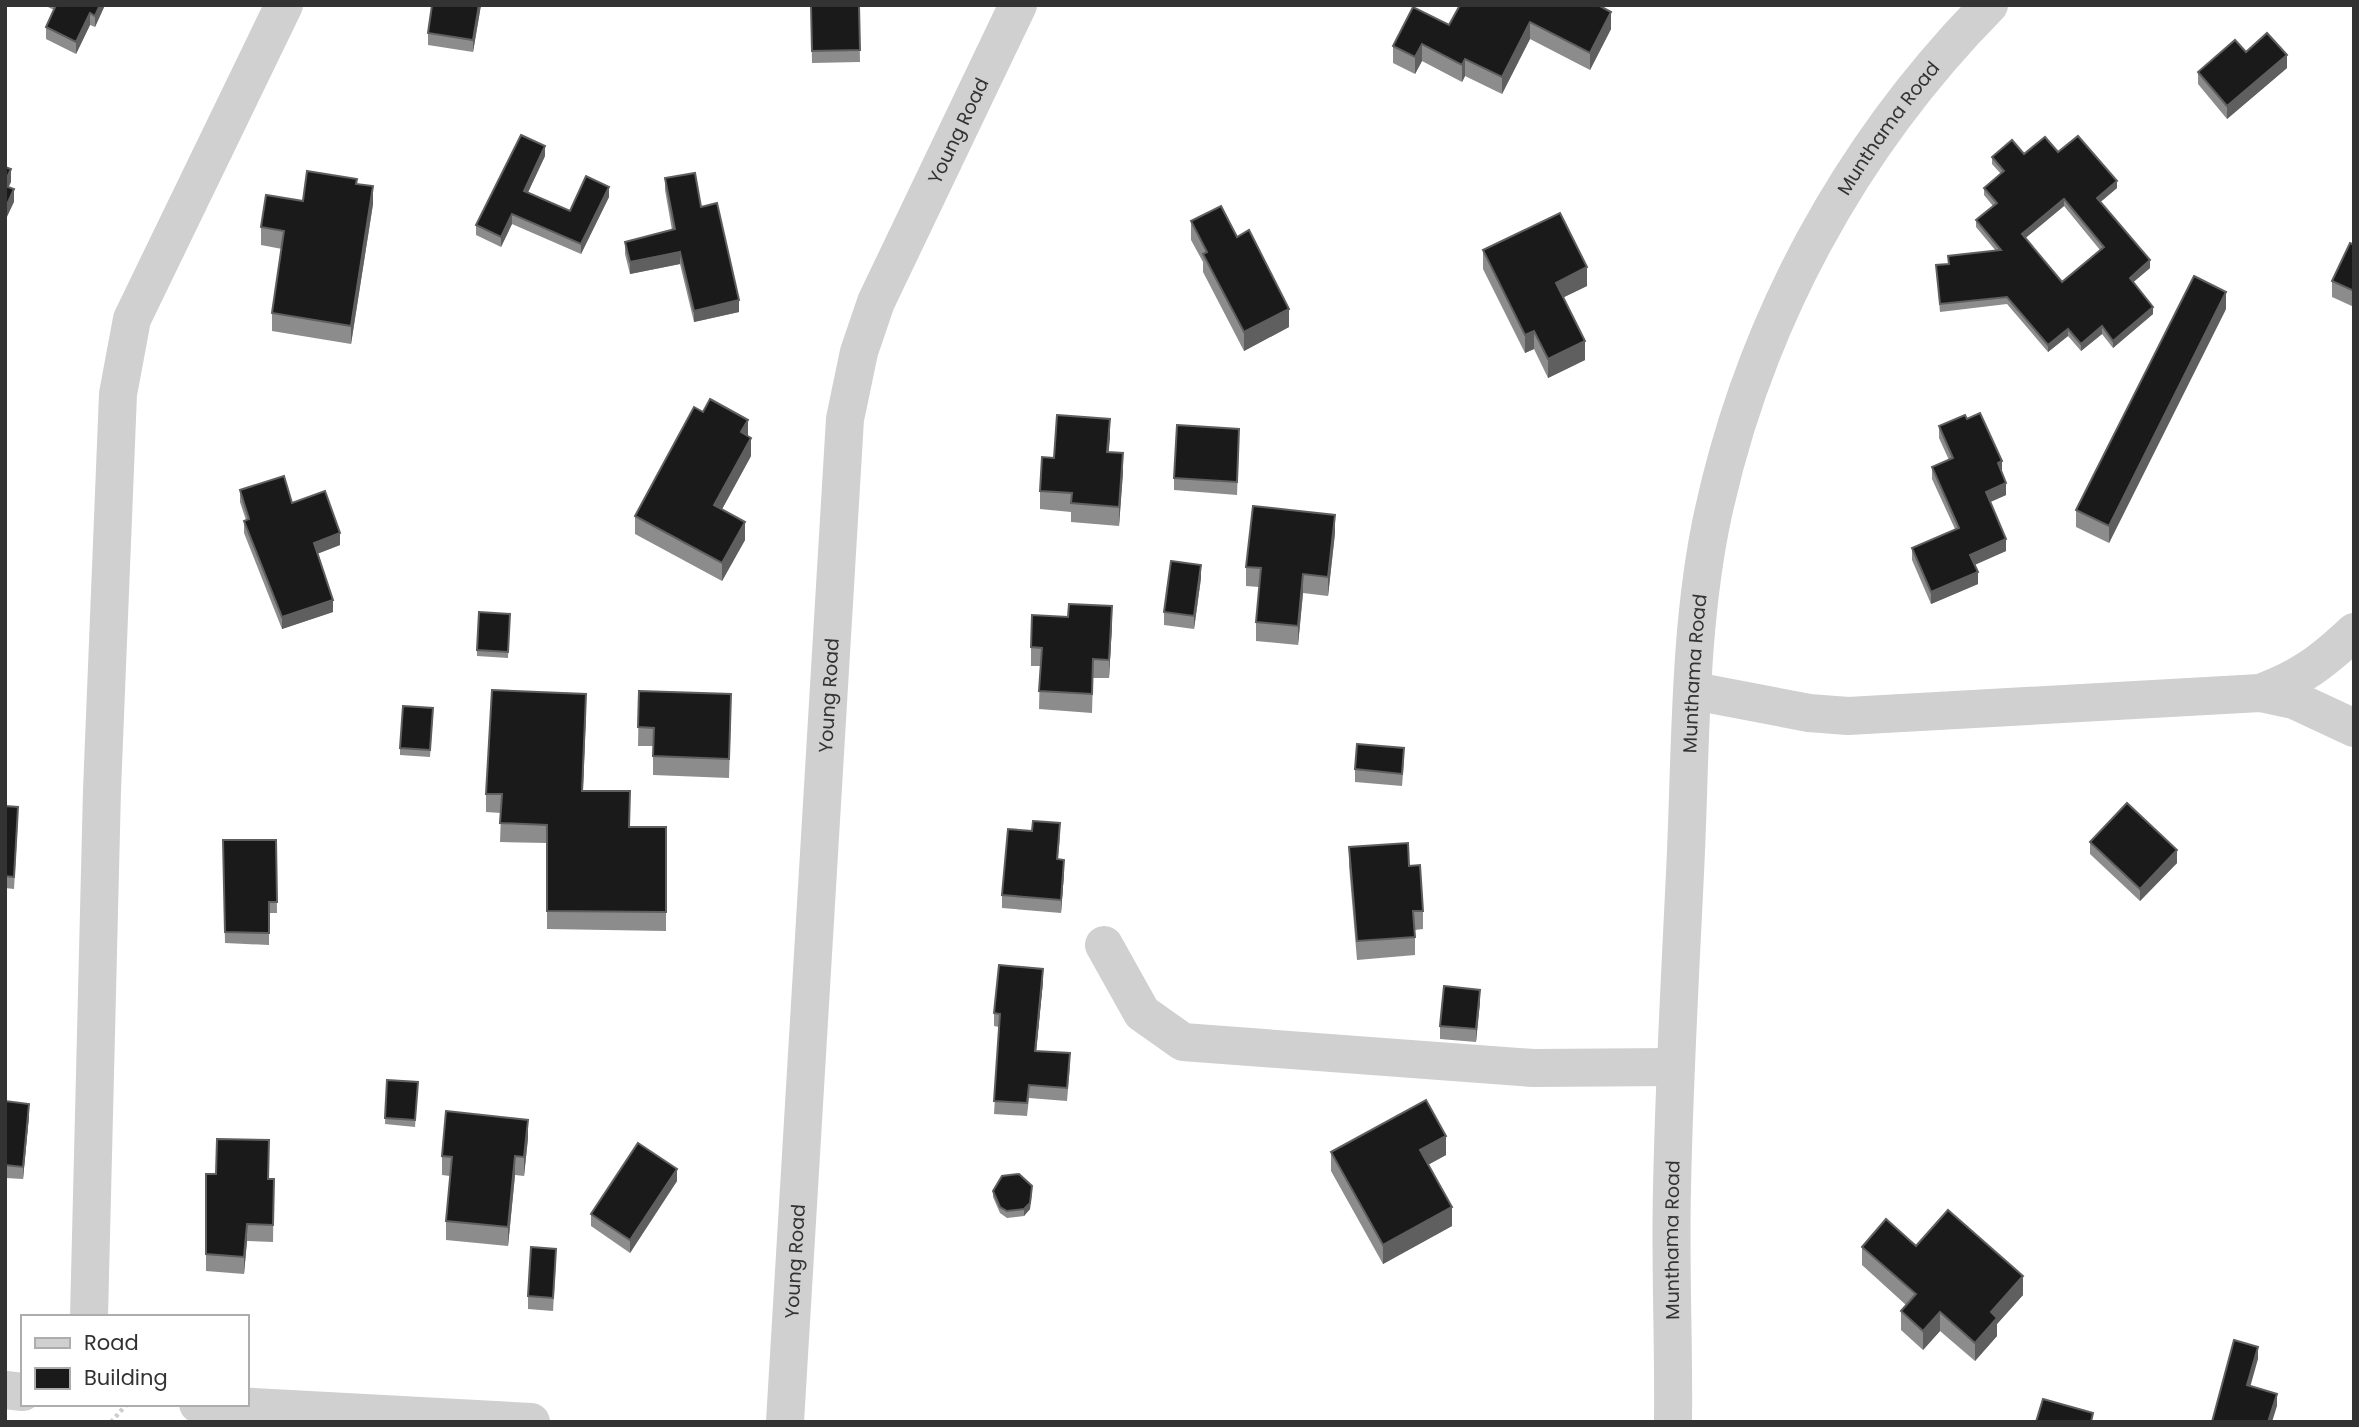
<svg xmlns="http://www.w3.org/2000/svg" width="2359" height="1427" viewBox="0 0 2359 1427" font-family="Poppins,sans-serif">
	<rect width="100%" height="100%" fill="#fff"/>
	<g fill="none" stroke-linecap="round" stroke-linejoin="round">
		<polyline stroke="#cdcdcd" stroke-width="4.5" stroke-dasharray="3.5 3.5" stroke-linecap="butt" points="111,1422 127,1404"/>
		<g stroke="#d0d0d0" stroke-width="38">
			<polyline points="1694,691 1809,713 1848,716 2260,693 2294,700 2354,728"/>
			<path d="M2260 693C2301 678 2322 662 2354 632"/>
			<polyline points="1104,945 1142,1013 1183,1042 1533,1068 1676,1067"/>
			<polyline points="89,1317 102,790 118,394 132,319 284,5"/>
			<polyline points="5,1390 23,1392"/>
			<polyline points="198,1404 531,1422"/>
			<path id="s1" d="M785 1422 845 419 859 352 876 302 1018 5"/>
			<path id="s2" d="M1673 1422C1674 1344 1670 1266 1672 1189 1674 1083 1680 978 1685 873 1691 754 1688 630 1713 514 1755 321 1851 145 1989 5"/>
		</g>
	</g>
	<g fill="#8c8c8c" fill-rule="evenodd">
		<polygon points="44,5 105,5 95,27 90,25 76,54 46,39 46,27 54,10"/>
		<polygon points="481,5 473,52 428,45 428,33"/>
		<polygon points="811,5 859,5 860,62 812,63"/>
		<polygon points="1460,5 1611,29 1590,70 1530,39 1502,94 1465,76 1462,82 1422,61 1415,74 1393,63 1393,46 1449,25"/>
		<polygon points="2246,52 2287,68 2227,119 2198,84 2198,72"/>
		<path d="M2058 152 2117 188 2100 202 2150 268 2133 282 2153 314 2113 348 2102 334 2081 351 2068 336 2048 352 2007 304 1940 312 1936 265 1948 264V256L1996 251 1976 227V220L1993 206 1984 195V188L2001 174 1992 164V157ZM2064 206 2100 250 2062 282 2025 238Z"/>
		<polygon points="545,156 528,192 570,211 609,197 581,254 512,224 501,247 476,235 476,225"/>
		<polygon points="665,178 701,207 739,312 694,322 680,264 630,274 625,254 625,242 672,230 665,190"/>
		<polygon points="357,184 373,204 351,344 272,331 272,313 282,249 261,245 261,227 303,201"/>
		<polygon points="1191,221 1237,237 1289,327 1244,351 1203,272 1203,262 1191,240"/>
		<polygon points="2354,245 2354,307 2332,297 2332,281"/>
		<polygon points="1483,250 1587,286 1564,297 1585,360 1548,378 1534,349 1525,353 1483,269"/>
		<polygon points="2226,309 2109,543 2076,527 2076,510"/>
		<polygon points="1967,419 2002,472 2006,495 1990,502 2006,551 1974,565 1978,584 1931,604 1912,560 1912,548 1955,529 1932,479 1932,467 1949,460 1939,438 1939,426"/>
		<polygon points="748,436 751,456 722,509 745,540 722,581 635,534 635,516"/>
		<polygon points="1110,437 1108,452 1123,472 1119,526 1071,522 1071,512 1040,509 1040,491 1054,458"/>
		<polygon points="1239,441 1237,495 1174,490 1174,478"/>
		<polygon points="240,490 292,503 340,545 317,554 333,612 282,629 244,533 244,521 246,520 240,502"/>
		<polygon points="1335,533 1328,596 1303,593 1298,645 1256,641 1256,622 1259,587 1246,586 1246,567"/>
		<polygon points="1201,578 1194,629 1164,625 1164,612"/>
		<polygon points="510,614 508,658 477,656 477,650"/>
		<polygon points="1112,625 1109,678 1093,678 1092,713 1039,709 1040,666 1031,666 1031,647"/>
		<polygon points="639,691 731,713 729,778 653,775 653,746 638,746"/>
		<polygon points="586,712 583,791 629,827 666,827 666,931 547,929 547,843 500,842 501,813 486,812 486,794"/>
		<polygon points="433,714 430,757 400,755 400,748"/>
		<polygon points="1404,761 1402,786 1355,782 1355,769"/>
		<polygon points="5,806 18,819 14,889 5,888"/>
		<polygon points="1060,836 1058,859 1064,873 1061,913 1002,908 1002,895"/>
		<polygon points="223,840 276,840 277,913 269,913 269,945 225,943"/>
		<polygon points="2090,842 2177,863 2140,901 2090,854"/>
		<polygon points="1349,847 1409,866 1423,911 1423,929 1415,930 1415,955 1357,960 1349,866"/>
		<polygon points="1043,982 1036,1051 1070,1066 1067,1101 1029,1098 1027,1116 994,1114 999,1027 994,1026 994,1013"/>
		<polygon points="1480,1002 1476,1042 1440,1039 1440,1026"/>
		<polygon points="387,1080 418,1082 415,1127 385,1124"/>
		<polygon points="5,1101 29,1116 23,1179 5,1178"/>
		<polygon points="528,1138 524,1176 515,1175 508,1246 446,1240 446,1221 450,1176 442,1175 442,1156"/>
		<polygon points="1331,1152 1446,1155 1428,1165 1452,1226 1383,1264 1331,1171"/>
		<polygon points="206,1174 274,1179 273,1242 247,1241 244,1274 206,1271"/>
		<polygon points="677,1181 630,1253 591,1226 591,1214"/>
		<polygon points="993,1191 1032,1192 1030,1209 1024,1216 1007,1218 1000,1213 993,1197"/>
		<polygon points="1916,1246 2023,1295 1997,1324 1997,1336 1975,1361 1940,1331 1923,1350 1901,1330 1901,1311 1906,1305 1862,1265 1862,1247"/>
		<polygon points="556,1261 553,1311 528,1309 528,1296"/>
	</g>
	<g fill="#5f5f5f">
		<polygon points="100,5 105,5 95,27 95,16"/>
		<polygon points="479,5 481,5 473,52 473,40"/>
		<polygon points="1611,12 1611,29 1590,70 1590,53"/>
		<polygon points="90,13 90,25 76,54 76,42"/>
		<polygon points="1530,22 1530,39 1502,94 1502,77"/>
		<polygon points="1422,44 1422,61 1415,74 1415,57"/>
		<polygon points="2287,55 2287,68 2227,119 2227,106"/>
		<polygon points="1465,59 1465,76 1462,82 1462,65"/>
		<polygon points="545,146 545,156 524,201 524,191"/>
		<polygon points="11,169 11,182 5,195 5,182"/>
		<polygon points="2117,181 2117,188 2097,205 2097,198"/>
		<polygon points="373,186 373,204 351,344 351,326"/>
		<polygon points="609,187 609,197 581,254 581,244"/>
		<polygon points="14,189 14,202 5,221 5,209"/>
		<polygon points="2064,199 2064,206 2022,241 2022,234"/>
		<polygon points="512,214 512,224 501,247 501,237"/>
		<polygon points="680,252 680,264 630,274 630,262"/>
		<polygon points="2150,260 2150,268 2130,285 2130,278"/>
		<polygon points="1587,267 1587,286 1556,301 1556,283"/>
		<polygon points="2226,292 2226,309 2109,543 2109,526"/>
		<polygon points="739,300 739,312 694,322 694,311"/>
		<polygon points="2153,307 2153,314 2113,348 2113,341"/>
		<polygon points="1289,309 1289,327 1244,351 1244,332"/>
		<polygon points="2102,326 2102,334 2081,351 2081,344"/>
		<polygon points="2068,329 2068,336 2048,352 2048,345"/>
		<polygon points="1534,331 1534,349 1525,353 1525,335"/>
		<polygon points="1585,341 1585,360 1548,378 1548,359"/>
		<polygon points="1110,419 1110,437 1107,471 1107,452"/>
		<polygon points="748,420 748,438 741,432"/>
		<polygon points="751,438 751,456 714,524 714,505"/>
		<polygon points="1123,453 1123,472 1119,526 1119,507"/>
		<polygon points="2002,461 2002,473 1998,463"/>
		<polygon points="2006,483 2006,495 1986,504 1986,492"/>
		<polygon points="1335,515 1335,533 1328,596 1328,577"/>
		<polygon points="745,522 745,540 722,581 722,563"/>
		<polygon points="340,533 340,545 314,555 314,543"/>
		<polygon points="2006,539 2006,551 1970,567 1970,555"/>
		<polygon points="1201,565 1201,578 1194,629 1194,616"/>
		<polygon points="1978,572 1978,584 1931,604 1931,592"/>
		<polygon points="1303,574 1303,593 1298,645 1298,626"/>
		<polygon points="333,600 333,612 282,629 282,617"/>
		<polygon points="1112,606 1112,625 1109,678 1109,660"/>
		<polygon points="586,694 586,712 582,809 582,791"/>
		<polygon points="2177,850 2177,863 2140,901 2140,889"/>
		<polygon points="1064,860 1064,873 1061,913 1061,900"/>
		<polygon points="1043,969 1043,982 1035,1064 1035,1051"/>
		<polygon points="1480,990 1480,1002 1476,1042 1476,1029"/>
		<polygon points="29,1104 29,1116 23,1179 23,1167"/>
		<polygon points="528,1120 528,1138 524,1176 524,1157"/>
		<polygon points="1446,1136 1446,1155 1420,1169 1420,1150"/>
		<polygon points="515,1156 515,1175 508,1246 508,1227"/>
		<polygon points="677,1169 677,1181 630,1253 630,1240"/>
		<polygon points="1032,1186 1030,1209 1024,1216 1024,1209"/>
		<polygon points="1452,1207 1452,1226 1383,1264 1383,1245"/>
		<polygon points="247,1224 247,1241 244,1274 244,1257"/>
		<polygon points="2023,1276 2023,1295 1997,1324 1997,1336 1975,1361 1975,1343 1991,1312"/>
		<polygon points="1940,1312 1940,1331 1923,1350 1923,1331"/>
		<polygon points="2258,1347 2258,1359 2247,1398 2247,1385"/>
		<polygon points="2277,1394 2277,1406 2272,1422 2268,1422"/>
	</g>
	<g fill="#1a1a1a" stroke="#5f5f5f" stroke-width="2" fill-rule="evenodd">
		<polygon points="56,5 100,5 95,16 90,13 76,42 46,27"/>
		<polygon points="432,5 479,5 473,40 428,33"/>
		<polygon points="811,5 859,5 860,50 812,51"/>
		<polygon points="1460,5 1598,5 1611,12 1590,53 1530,22 1502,77 1465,59 1462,65 1422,44 1415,57 1393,46 1413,7 1449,25"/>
		<polygon points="2267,33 2287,55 2227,106 2198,72 2235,40 2246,52"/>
		<polygon points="521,135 545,146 524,191 570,211 586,176 609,187 581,244 512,214 501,237 476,225"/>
		<path d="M2078 136 2117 181 2097 198 2150 260 2130 278 2153 307 2113 341 2102 326 2081 344 2068 329 2048 345 2007 297 1940 304 1936 265 1949 264 1948 256 2001 250 1976 220 1997 203 1984 188 2004 171 1992 157 2012 140 2024 154 2045 137 2058 152ZM2064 199 2104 247 2062 282 2022 234Z"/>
		<polygon points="5,167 11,169 5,182"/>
		<polygon points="307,171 357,179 356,184 373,186 351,326 272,313 284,231 261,227 266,195 303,201"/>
		<polygon points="695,173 701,207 717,203 739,300 694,311 680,252 630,262 625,242 675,229 665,178"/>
		<polygon points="5,186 14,189 5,209"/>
		<polygon points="1221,206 1237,237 1249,230 1289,309 1244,332 1203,254 1207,252 1191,221"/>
		<polygon points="1560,213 1587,267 1556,283 1585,341 1548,359 1534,331 1525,335 1483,250"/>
		<polygon points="2350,243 2354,245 2354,291 2332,281"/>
		<polygon points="2194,276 2226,292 2109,526 2076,510"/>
		<polygon points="710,399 748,420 741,432 751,438 714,505 745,522 722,563 635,516 694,407 703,412"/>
		<polygon points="1980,413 2002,461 1998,463 2006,483 1986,492 2006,539 1970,555 1978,572 1931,592 1912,548 1959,528 1932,467 1953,458 1939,426 1965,415 1967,419"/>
		<polygon points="1057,415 1110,419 1107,452 1123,453 1119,507 1071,503 1072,493 1040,491 1042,457 1054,458"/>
		<polygon points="1177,425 1239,429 1237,482 1174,478"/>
		<polygon points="284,476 292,503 325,491 340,533 314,543 333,600 282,617 244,521 249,519 240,490"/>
		<polygon points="1253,506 1335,515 1328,577 1303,574 1298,626 1256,622 1261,568 1246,567"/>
		<polygon points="1171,561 1201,565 1194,616 1164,612"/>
		<polygon points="1069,604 1112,606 1109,660 1093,659 1092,694 1039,691 1042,648 1031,647 1032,615 1068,617"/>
		<polygon points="479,612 510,614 508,652 477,650"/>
		<polygon points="492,690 586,694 582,791 630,791 629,827 666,827 666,912 547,911 547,825 500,823 502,794 486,794"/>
		<polygon points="639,691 731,694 729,759 653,756 654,728 638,727"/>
		<polygon points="403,706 433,708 430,750 400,748"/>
		<polygon points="1357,744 1404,748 1402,774 1355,769"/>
		<polygon points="2127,803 2177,850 2140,889 2090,842"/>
		<polygon points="5,806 18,807 14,877 5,876"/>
		<polygon points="1033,821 1060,823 1057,859 1064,860 1061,900 1002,895 1008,829 1032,831"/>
		<polygon points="223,840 276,840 277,902 269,902 269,933 225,932"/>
		<polygon points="1408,843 1409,866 1420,865 1423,911 1413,911 1415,937 1357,941 1349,847"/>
		<polygon points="999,965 1043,969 1035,1051 1070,1053 1067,1088 1029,1085 1027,1103 994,1101 1000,1014 994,1013"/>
		<polygon points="1444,986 1480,990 1476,1029 1440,1026"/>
		<polygon points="387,1080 418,1082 415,1120 385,1118"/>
		<polygon points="1426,1100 1446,1136 1420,1150 1452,1207 1383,1245 1331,1152"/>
		<polygon points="5,1101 29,1104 23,1167 5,1165"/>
		<polygon points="446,1111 528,1120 524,1157 515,1156 508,1227 446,1221 452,1157 442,1156"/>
		<polygon points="217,1139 269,1140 268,1179 274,1179 273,1225 247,1224 244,1257 206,1254 206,1174 216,1174"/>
		<polygon points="638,1143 677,1169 630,1240 591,1214"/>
		<polygon points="1019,1174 1032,1186 1030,1203 1024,1209 1007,1211 1000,1207 993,1191 1002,1176"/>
		<polygon points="1948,1210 2023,1276 1991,1312 1997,1318 1975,1343 1940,1312 1923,1331 1901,1311 1916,1294 1862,1247 1886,1219 1916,1246"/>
		<polygon points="531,1247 556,1249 553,1298 528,1296"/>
		<polygon points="2234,1340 2258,1347 2247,1385 2277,1394 2268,1422 2212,1422"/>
		<polygon points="2043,1399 2093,1413 2091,1422 2036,1422"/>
	</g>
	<g text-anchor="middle" stroke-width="7" stroke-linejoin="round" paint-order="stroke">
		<g font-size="19" fill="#333" stroke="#fff">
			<text dy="7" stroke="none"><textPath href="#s2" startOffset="1337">Munthama Road</textPath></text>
			<text dy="7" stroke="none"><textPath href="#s1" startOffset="1316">Young Road</textPath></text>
			<text dy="7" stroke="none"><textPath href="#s2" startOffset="749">Munthama Road</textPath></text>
			<text dy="7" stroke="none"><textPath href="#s1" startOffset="728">Young Road</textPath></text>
			<text dy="7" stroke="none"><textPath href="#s2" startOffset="182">Munthama Road</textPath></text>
			<text dy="7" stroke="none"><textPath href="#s1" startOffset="161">Young Road</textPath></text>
		</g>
	</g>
	<rect width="2359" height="1427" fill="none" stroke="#333333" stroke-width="14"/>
	<rect x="21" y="1315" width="228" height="91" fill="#ffffff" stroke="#adadad" stroke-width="2"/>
	<rect x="35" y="1338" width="35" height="10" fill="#d0d0d0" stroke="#adadad" stroke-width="2"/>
	<text x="84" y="1350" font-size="21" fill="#333333">Road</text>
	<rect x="35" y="1368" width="35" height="21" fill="#1a1a1a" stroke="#adadad" stroke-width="2"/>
	<text x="84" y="1385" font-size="21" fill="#333333">Building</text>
</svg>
